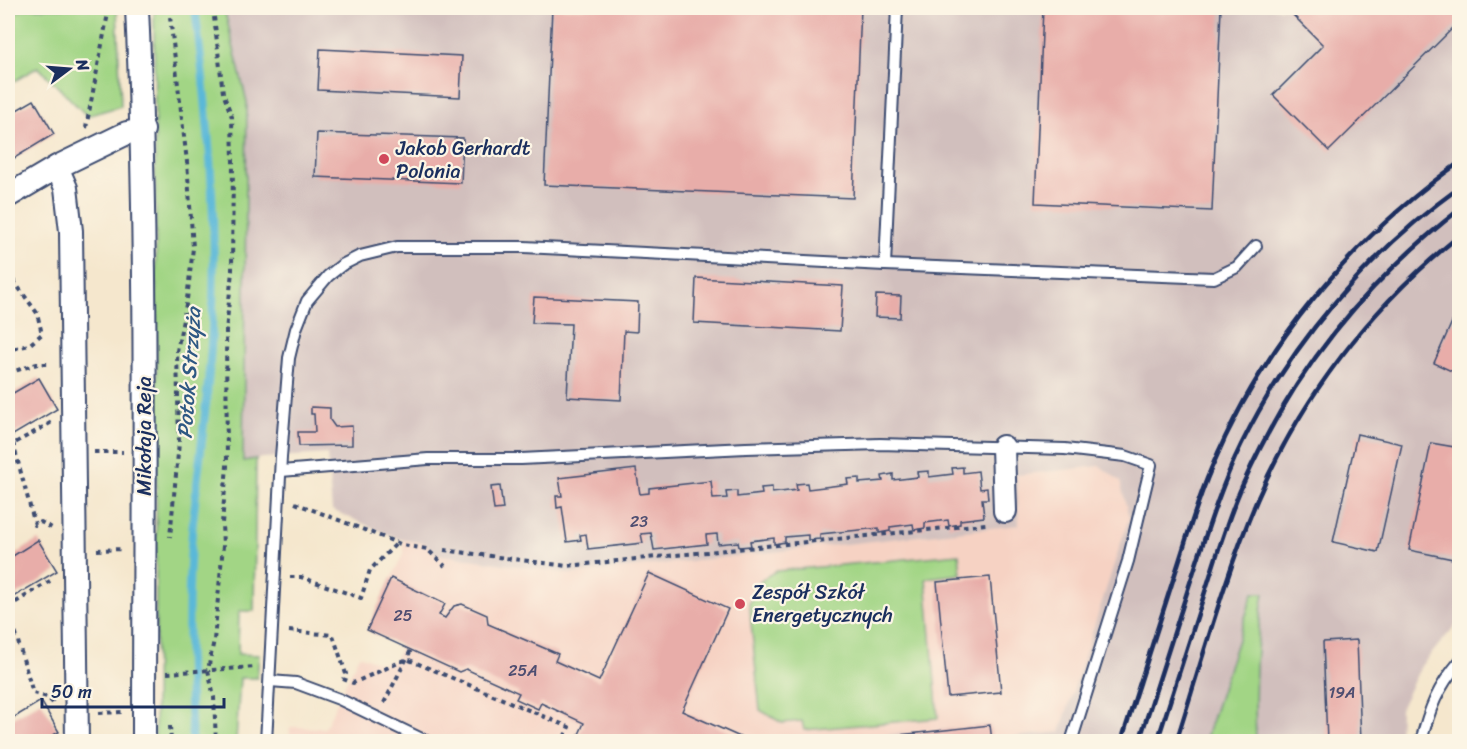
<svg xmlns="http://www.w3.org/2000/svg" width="1467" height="749" viewBox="0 0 1467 749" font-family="Sriracha,sans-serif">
	<rect width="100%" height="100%" fill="#fcf5e5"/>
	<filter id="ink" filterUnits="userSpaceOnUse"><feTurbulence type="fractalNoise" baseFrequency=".0167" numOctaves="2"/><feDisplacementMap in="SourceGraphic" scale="12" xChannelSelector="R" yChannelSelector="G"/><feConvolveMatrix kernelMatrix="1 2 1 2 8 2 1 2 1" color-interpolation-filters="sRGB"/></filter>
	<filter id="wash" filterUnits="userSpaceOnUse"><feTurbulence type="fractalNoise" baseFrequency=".008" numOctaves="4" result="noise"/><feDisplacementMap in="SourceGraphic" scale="24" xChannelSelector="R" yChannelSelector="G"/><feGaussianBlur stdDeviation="1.35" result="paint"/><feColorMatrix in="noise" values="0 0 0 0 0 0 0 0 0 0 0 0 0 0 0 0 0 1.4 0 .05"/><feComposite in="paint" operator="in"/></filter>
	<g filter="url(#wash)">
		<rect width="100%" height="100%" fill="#f5e7cd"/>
		<polygon fill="#f6d2c3" points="1100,466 1120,481 1129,518 1060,732 992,739 990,725 822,742 289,742 290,727 325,728 359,655 381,664 395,660 401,645 367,630 403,554 403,540 424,543 436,554 572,574 1019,525 1017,475"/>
		<polygon fill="#d1bfbd" points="224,8 1459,8 1459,621 1421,666 1400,709 1399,741 1256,741 1254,689 1258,625 1264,593 1254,593 1205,741 822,741 990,725 992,739 1060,732 1129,518 1120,481 1100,466 1017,475 1019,525 572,574 436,554 424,543 399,539 332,510 327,454 262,458 243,462 247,102"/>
		<g fill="#a2d585" stroke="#5e8272" stroke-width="1.5">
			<polygon points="30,8 117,8 121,106 87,116 38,67 8,85 8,14"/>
			<polygon points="154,8 224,8 247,102 243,461 256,459 254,611 239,611 238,654 259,655 257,678 240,678 236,741 155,741 157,404"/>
			<polygon points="959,554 961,574 926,578 938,718 804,730 802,721 782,723 760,710 749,604 760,582 767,576 776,571"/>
			<path d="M1253 593H1264C1255 643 1254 691 1256 741H1205Z"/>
		</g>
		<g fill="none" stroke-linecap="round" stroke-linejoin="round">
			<path stroke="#5ab8d8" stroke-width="8" d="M192 742C188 672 186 603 192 533 198 465 209 397 212 329 218 222 208 114 195 8"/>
		</g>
		<g id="blocks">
			<g fill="#e8ada9">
				<polygon points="552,8 861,8 853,198 544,185"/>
				<polygon points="1043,8 1221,8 1212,211 1035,203"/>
				<polygon points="1286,8 1460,8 1460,21 1329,151 1273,95 1323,45"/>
				<polygon points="320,49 462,56 460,97 318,90"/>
				<polygon points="34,100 54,134 8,162 8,115"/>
				<polygon points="317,133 463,138 461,183 315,177"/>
				<polygon points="696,278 843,286 840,331 694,323"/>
				<polygon points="876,295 901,296 900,318 875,317"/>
				<polygon points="534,297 638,302 637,332 624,331 621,400 567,397 571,324 532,323"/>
				<polygon points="1452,322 1460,326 1460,375 1434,363"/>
				<polygon points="39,378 57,409 8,438 8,396"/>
				<polygon points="311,407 330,408 330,420 335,427 352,426 352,445 299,446 298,432 315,432 314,414 311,414"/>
				<polygon points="1357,434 1402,444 1378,552 1333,542"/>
				<polygon points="1431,443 1460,448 1460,527 1453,559 1409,550"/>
				<polygon points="963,467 963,473 978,471 980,489 987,488 988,499 982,499 984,517 960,520 960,524 949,526 948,520 925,523 925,528 914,530 913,524 890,527 890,531 879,533 879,528 820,534 820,539 808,540 808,535 785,537 785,542 774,544 774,538 750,541 751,546 739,547 738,542 718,544 717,534 706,535 707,544 654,550 651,533 641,534 643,543 588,549 586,534 580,535 581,540 567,542 562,507 557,508 556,496 562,496 559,478 636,469 640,494 649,493 649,488 711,481 713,499 727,498 726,492 737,491 737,497 762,494 761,488 772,487 772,493 797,490 796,484 807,483 808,489 848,484 847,479 859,478 859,483 883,481 882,476 893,474 893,480 918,477 917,472 929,471 929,477 953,474 952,468"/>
				<polygon points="500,486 503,509 494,510 491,487"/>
				<polygon points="38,540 57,571 8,600 8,559"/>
				<polygon points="649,573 728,609 682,711 749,741 576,741 584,723 541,703 538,709 516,699 519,693 466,669 459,672 367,630 391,578 445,604 439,615 445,618 454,606 462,604 487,615 488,624 558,654 555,661 599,681"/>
				<polygon points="990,577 1001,692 948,697 937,582"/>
				<polygon points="1357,640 1361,741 1327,741 1323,642"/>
				<polygon points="41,701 59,732 42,741 8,741 8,721"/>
				<polygon points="990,725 992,741 901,741 900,735"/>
			</g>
		</g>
	</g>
	<g filter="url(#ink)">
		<use href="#blocks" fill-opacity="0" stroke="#3c4b6f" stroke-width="1.5"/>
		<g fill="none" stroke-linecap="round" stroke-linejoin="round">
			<g stroke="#3c4b6f" stroke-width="14">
				<g id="service">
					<polyline points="885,265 897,8"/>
					<polyline points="281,471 428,459 521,459 746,448 880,444 1065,449 1125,456 1151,465 1128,561 1071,742"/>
					<polyline points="270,681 296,683 339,699 428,742"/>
					<polyline points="266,742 281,457 289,358 296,329 307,301 328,276 342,265 360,256 397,247 524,247 885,265 1214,278 1237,267 1256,246"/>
					<path d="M1421 742C1429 709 1438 687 1460 661"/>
				</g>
			</g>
			<g stroke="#3c4b6f" stroke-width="26">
				<g id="minor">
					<path d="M137 8C148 252 144 497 144 742"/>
					<polyline points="57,167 66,188 71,231 77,742"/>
					<polyline points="8,196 57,167 127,133 143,130"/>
					<polyline points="1003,447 1005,511"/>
				</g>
			</g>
			<g stroke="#3c4b6f" stroke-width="4" stroke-dasharray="4.5 4.5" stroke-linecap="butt">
				<polyline points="169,8 187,162 193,248 187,299 177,351 179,443 170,537"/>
				<polyline points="213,8 223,93 232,117 233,161 232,271 226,331 227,466 222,523 223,546 214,640 208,670 214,697 216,742"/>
				<polyline points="86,128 109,8"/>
				<polyline points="8,273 37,313 42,334 29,345 8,350"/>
				<polyline points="8,373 37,364 51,364"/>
				<polyline points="13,443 35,525 41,522 52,528"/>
				<polyline points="8,447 52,422"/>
				<polyline points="94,452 123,452"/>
				<polyline points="295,503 403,545 427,549 445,566"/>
				<polyline points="97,550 123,549"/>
				<polyline points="444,550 567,566 986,524"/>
				<polyline points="290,577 301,577 361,598 370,570 398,542"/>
				<polyline points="8,607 53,579"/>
				<polyline points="8,607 33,693 47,697 54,704"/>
				<polyline points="289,631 333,635 346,674 343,679"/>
				<polyline points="167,673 255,667"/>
				<polyline points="343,679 353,683 407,659 569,727 562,742"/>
				<polyline points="384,703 411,650"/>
				<polyline points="99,713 122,712"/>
				<polyline points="170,726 171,742"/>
			</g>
			<use href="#service" stroke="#fff" stroke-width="10"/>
			<use href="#minor" stroke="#fff" stroke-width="22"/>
			<g stroke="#1b2f5e" stroke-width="4.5">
				<path d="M1121 742C1139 687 1156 632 1174 577 1186 541 1196 504 1211 469 1263 345 1350 240 1460 162"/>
				<path d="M1139 742C1156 690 1172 638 1189 586 1205 538 1219 490 1241 445 1291 343 1368 253 1460 187"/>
				<path d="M1157 742C1173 693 1188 644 1204 595 1216 558 1227 519 1243 484 1293 372 1364 284 1460 209"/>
				<path d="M1176 742C1202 661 1224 578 1257 500 1302 396 1372 306 1460 235"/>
			</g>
		</g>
	</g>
	<g fill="#d1495b" stroke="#fcf5e5" stroke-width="2">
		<circle cx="384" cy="159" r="6"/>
		<circle cx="740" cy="604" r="6"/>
	</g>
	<g text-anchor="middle" stroke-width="4.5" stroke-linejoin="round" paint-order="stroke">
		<g font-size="16" fill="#4e4e71">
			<text x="639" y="527">23</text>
			<text x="403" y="621">25</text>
			<text x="523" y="676">25A</text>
			<text x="1342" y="698">19A</text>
		</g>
		<g font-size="20" fill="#1b2f5e" stroke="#fcf5e5" text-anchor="start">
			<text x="396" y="155">Jakob Gerhardt<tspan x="396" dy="23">Polonia</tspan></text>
			<text x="752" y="599">Zespół Szkół<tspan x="752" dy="23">Energetycznych</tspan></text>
		</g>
		<g font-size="20" fill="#1b2f5e" stroke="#fcf5e5">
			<text transform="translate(144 436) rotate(-90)" y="7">Mikołaja Reja</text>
		</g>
		<g font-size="21" font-style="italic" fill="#2e5883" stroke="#fcf5e5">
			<text transform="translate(189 373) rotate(-86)" y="7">Potok Strzyża</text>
		</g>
	</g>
	<rect width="1467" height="749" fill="none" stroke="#fcf5e5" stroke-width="30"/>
	<g transform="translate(69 69) rotate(74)" stroke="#fcf5e5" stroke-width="4.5" paint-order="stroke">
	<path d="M0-4.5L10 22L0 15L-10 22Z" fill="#1b2f5e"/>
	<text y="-9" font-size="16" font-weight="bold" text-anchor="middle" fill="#1b2f5e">N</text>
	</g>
	<path d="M42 698v9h182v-9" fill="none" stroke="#1b2f5e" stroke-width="3"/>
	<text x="51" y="698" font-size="18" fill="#1b2f5e" stroke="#fcf5e5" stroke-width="4.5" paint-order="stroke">50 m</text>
</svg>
